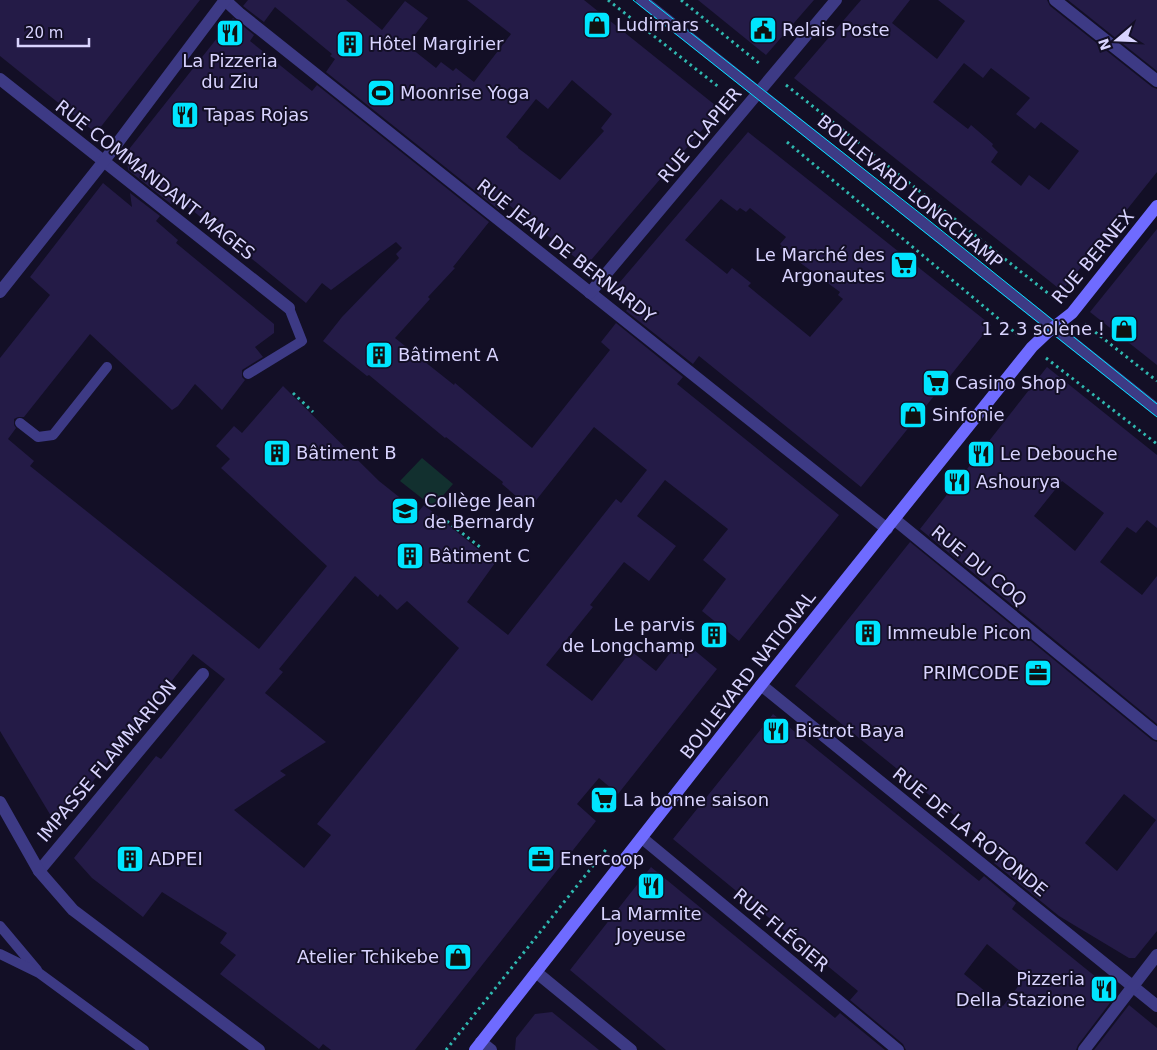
<svg xmlns="http://www.w3.org/2000/svg" width="1157" height="1050" viewBox="0 0 1157 1050" font-family="'DejaVu Sans',sans-serif">
	<rect width="100%" height="100%" fill="#130f26"/>
	<polygon fill="#12302f" points="422,458 453,484 433,507 400,481"/>
	<g fill="#241b47" fill-rule="evenodd">
		<polygon points="0,0 200,0 96,133 0,56"/>
		<path d="M248 0H346L382 30 405 1 428 18 407 45 436 68 441 62 453 71 456 68 474 82 511 34 467 0H584L720 109 586 266 505 202 499 210 326 72 335 59 330 56 332 54 275 7 264 22 243 6ZM572 80 612 114 601 128 604 131 560 180 518 148V147L506 137 536 99 548 109Z"/>
		<polygon points="698,0 814,0 766,55"/>
		<path d="M861 0H910L892 23 937 59 965 21 938 0H1047L1050 6 1152 87 1157 89V172L1062 291 794 78ZM964 63 983 78 991 68 1030 98 1016 114 1035 129 1041 122 1079 151 1049 190 1029 175 1021 186 991 162 998 152 992 146 993 144 971 125 968 129 933 102Z"/>
		<polygon points="1068,0 1157,0 1157,71"/>
		<path d="M233 18 254 35 250 41 312 91 317 85 489 222 453 267 455 268 428 297 430 299 395 338 454 385 455 383 532 448 610 350 601 342 616 323 683 377 677 384 839 515 739 641 702 611 726 579 703 560 728 529 665 480 637 516 676 546 649 581 624 562 590 605 593 607 546 665 592 701 631 651 656 671 681 639 717 669 618 794 599 778 577 804 596 821 415 1050H331L323 1044 319 1049 220 974 236 955 220 943 227 933 162 892 143 917 92 878 74 858 156 756 161 759 225 679 193 654 71 809 60 817 51 816 0 731V358L50 295 30 277 103 183 132 207 130 193 160 216 156 221 178 240 176 243 274 324V333L255 347 263 357 242 370V377L245 380 222 410 195 384 178 406 172 410 90 334 24 417H18L14 419V425L16 428 8 439 34 461 30 466 259 649 327 566 221 468 230 459 216 446 234 426 242 433 283 386 379 481 418 512 424 505 495 563 467 602 508 635 616 499 621 503 647 470 594 427 530 508 502 484 503 482 446 437 445 438 369 375 367 376 323 341 342 317 399 258 396 254 402 248 396 242 331 290 322 283 306 303 176 197 171 204 128 170 126 153ZM355 576 378 597 380 594 397 610 407 601 459 648 317 824 331 835 304 868 234 810 286 775 280 771 326 742 265 693 283 672 279 669Z"/>
		<path d="M748 132 991 325 861 487 699 356 693 364 626 311 632 303 614 289ZM721 199 737 211 740 208 746 212 750 208 786 237 780 244 782 246 780 248 840 292 838 295 843 299 810 337 748 286 751 283 732 268 727 274 685 240Z"/>
		<polygon points="1157,229 1157,365 1090,312"/>
		<path d="M1047 367 1157 455V528L1147 520 1136 533 1127 527 1100 562 1142 595 1157 576V724L920 529ZM1062 481 1104 513 1075 551 1034 516Z"/>
		<path d="M910 542 1152 740 1157 742V931L1135 958H1129L1059 916 994 863 1000 857 990 848 992 846 795 686ZM1124 794 1156 820 1117 871 1085 843Z"/>
		<path d="M773 714 979 881 984 876 1016 903 1012 909 1112 990 1111 991 1116 995 1078 1045 1076 1050H906L903 1044 850 1000 858 991 673 839ZM987 944 1026 976 1003 1006 964 974Z"/>
		<polygon points="651,867 835,1018 840,1013 885,1050 666,1050 570,970"/>
		<polygon points="1129,1005 1157,1028 1157,1050 1094,1050"/>
		<polygon points="552,1012 599,1050 515,1050 516,1038 535,1014"/>
	</g>
	<g fill="none" stroke-linecap="round" stroke-linejoin="round">
		<g stroke="#2fb8b0" stroke-width="3" stroke-dasharray="2.5 4" stroke-linecap="butt">
			<polyline points="608,0 720,88"/>
			<polyline points="681,0 760,64"/>
			<polyline points="786,85 1059,302"/>
			<polyline points="787,142 1018,335"/>
			<polyline points="1085,324 1157,381"/>
			<polyline points="1046,358 1157,444"/>
			<polyline points="293,393 313,412"/>
			<polyline points="442,521 444,519 480,547"/>
			<polyline points="446,1050 608,847"/>
		</g>
		<g stroke="#3d3a85" stroke-width="10">
			<polyline points="248,374 302,341 289,308"/>
			<polyline points="20,423 38,437 53,435 107,367"/>
			<polyline points="0,926 37,970"/>
			<polyline points="0,954 39,973 144,1050"/>
		</g>
		<polyline stroke="#3d3a85" stroke-width="12" points="642,0 1157,410"/>
		<g stroke="#3d3a85" stroke-width="12">
			<polyline points="225,0 239,13 887,529"/>
			<polyline points="1055,0 1157,81"/>
			<polyline points="0,79 289,308"/>
			<polyline points="0,292 104,161 225,0"/>
			<polyline points="590,293 836,0"/>
			<polyline points="894,519 1157,734"/>
			<polyline points="761,685 1157,1006"/>
			<polyline points="642,838 898,1050"/>
			<polyline points="39,871 203,674"/>
			<polyline points="536,972 631,1050"/>
			<polyline points="481,1042 491,1050"/>
			<polyline points="1084,1050 1157,955"/>
		</g>
		<polyline stroke="#3d3a85" stroke-width="12" points="0,802 39,871 73,910 259,1050"/>
		<polyline stroke="#6f6bff" stroke-width="12" points="475,1050 761,685 1032,347 1049,331 1072,313 1157,206"/>
		<g stroke="#00e5ff" stroke-width="1">
			<polyline points="633,0 1157,417"/>
			<polyline points="649,0 926,218 1157,404"/>
		</g>
	</g>
	<defs>
		<g id="shop-square" transform="scale(1.4375)"><rect x="-9" y="-9" width="18" height="18" rx="4" fill="#00e5ff" stroke="#130f26"/><path d="M-5-2.5h2.3a2.7 3.5 0 0 1 5.4 0H5L5.5 6h-11ZM-1.5-2.5h3a1.5 2.3 0 0 0-3 0Z" fill="#111"/></g>
		<g id="civic-square" transform="scale(1.4375)"><rect x="-9" y="-9" width="18" height="18" rx="4" fill="#00e5ff" stroke="#130f26"/><path d="M-.6-6.5H3V-4.5H.6V-3L4-1V1h2V6H-6V1h2V-1L-.6-3ZM-1.2 2.5V6h2.4V2.5Z" fill="#111"/></g>
		<g id="restaurant-square" transform="scale(1.4375)"><rect x="-9" y="-9" width="18" height="18" rx="4" fill="#00e5ff" stroke="#130f26"/><path d="M-5-6h1v4h1v-4h1v4h1v-4h1v5L-1.5 .5V6h-2V.5L-5-1ZM5-6V6H3V1.5H1.5Q1.5-4 5-6Z" fill="#111"/></g>
		<g id="building-square" transform="scale(1.4375)"><rect x="-9" y="-9" width="18" height="18" rx="4" fill="#00e5ff" stroke="#130f26"/><path d="M-4-6H4V6H1V3H-1V6H-4ZM-2.5-4.3h1.7v1.8h-1.7ZM.8-4.3h1.7v1.8H.8ZM-2.5-1h1.7V.8h-1.7ZM.8-1h1.7V.8H.8Z" fill="#111"/></g>
		<g id="stadium-square" transform="scale(1.4375)"><rect x="-9" y="-9" width="18" height="18" rx="4" fill="#00e5ff" stroke="#130f26"/><path d="M0-5a6.5 5 0 1 0 0 10a6.5 5 0 1 0 0-10ZM-3.5-1.8h7v3.6h-7Z" fill="#111"/></g>
		<g id="supermarket-square" transform="scale(1.4375)"><rect x="-9" y="-9" width="18" height="18" rx="4" fill="#00e5ff" stroke="#130f26"/><path d="M-6-5.5h2.5l.6 2H6L4.5 2H-2.5L-4.4-4H-6ZM-1.5 3.2a1.3 1.3 0 1 0 .1 0ZM3 3.2a1.3 1.3 0 1 0 .1 0Z" fill="#111"/></g>
		<g id="school-square" transform="scale(1.4375)"><rect x="-9" y="-9" width="18" height="18" rx="4" fill="#00e5ff" stroke="#130f26"/><path d="M0-5L7-2L0 1L-7-2ZM-4 1L0 2.5L4 1V4Q0 6-4 4Z" fill="#111"/></g>
		<g id="office-square" transform="scale(1.4375)"><rect x="-9" y="-9" width="18" height="18" rx="4" fill="#00e5ff" stroke="#130f26"/><path d="M-6-3h4V-5.5h4V-3h4V5H-6ZM-1-4.5V-3h2v-1.5ZM-6 0V1H6V0Z" fill="#111"/></g>
	</defs>
	<g fill-rule="evenodd">
		<use href="#shop-square" x="597" y="25"/>
		<use href="#civic-square" x="763" y="30"/>
		<use href="#restaurant-square" x="230" y="33"/>
		<use href="#building-square" x="350" y="44"/>
		<use href="#stadium-square" x="381" y="93"/>
		<use href="#restaurant-square" x="185" y="115"/>
		<use href="#supermarket-square" x="904" y="265"/>
		<use href="#shop-square" x="1124" y="329"/>
		<use href="#building-square" x="379" y="355"/>
		<use href="#supermarket-square" x="936" y="383"/>
		<use href="#shop-square" x="913" y="415"/>
		<use href="#building-square" x="277" y="453"/>
		<use href="#restaurant-square" x="981" y="454"/>
		<use href="#restaurant-square" x="957" y="482"/>
		<use href="#school-square" x="405" y="511"/>
		<use href="#building-square" x="410" y="556"/>
		<use href="#building-square" x="868" y="633"/>
		<use href="#building-square" x="714" y="635"/>
		<use href="#office-square" x="1038" y="673"/>
		<use href="#restaurant-square" x="776" y="731"/>
		<use href="#supermarket-square" x="604" y="800"/>
		<use href="#building-square" x="130" y="859"/>
		<use href="#office-square" x="541" y="859"/>
		<use href="#restaurant-square" x="651" y="886"/>
		<use href="#shop-square" x="458" y="957"/>
		<use href="#restaurant-square" x="1104" y="989"/>
	</g>
	<g text-anchor="middle" stroke-width="4" stroke-linejoin="round" paint-order="stroke">
		<g font-size="18" fill="#d9d4ff" stroke="#130f26" text-anchor="start">
			<text x="616" y="31">Ludimars</text>
			<text x="782" y="36">Relais Poste</text>
			<text x="369" y="50">Hôtel Margirier</text>
			<text x="230" y="67" text-anchor="middle">La Pizzeria<tspan x="230" dy="21">du Ziu</tspan></text>
			<text x="400" y="99">Moonrise Yoga</text>
			<text x="204" y="121">Tapas Rojas</text>
			<text x="885" y="261" text-anchor="end">Le Marché des<tspan x="885" dy="21">Argonautes</tspan></text>
			<text x="1105" y="335" text-anchor="end">1 2 3 solène !</text>
			<text x="398" y="361">Bâtiment A</text>
			<text x="955" y="389">Casino Shop</text>
			<text x="932" y="421">Sinfonie</text>
			<text x="296" y="459">Bâtiment B</text>
			<text x="1000" y="460">Le Debouche</text>
			<text x="976" y="488">Ashourya</text>
			<text x="424" y="507">Collège Jean<tspan x="424" dy="21">de Bernardy</tspan></text>
			<text x="429" y="562">Bâtiment C</text>
			<text x="695" y="631" text-anchor="end">Le parvis<tspan x="695" dy="21">de Longchamp</tspan></text>
			<text x="887" y="639">Immeuble Picon</text>
			<text x="1019" y="679" text-anchor="end">PRIMCODE</text>
			<text x="795" y="737">Bistrot Baya</text>
			<text x="623" y="806">La bonne saison</text>
			<text x="149" y="865">ADPEI</text>
			<text x="560" y="865">Enercoop</text>
			<text x="651" y="920" text-anchor="middle">La Marmite<tspan x="651" dy="21">Joyeuse</tspan></text>
			<text x="439" y="963" text-anchor="end">Atelier Tchikebe</text>
			<text x="1085" y="985" text-anchor="end">Pizzeria<tspan x="1085" dy="21">Della Stazione</tspan></text>
		</g>
		<g font-size="18" fill="#d9d4ff" stroke="#130f26">
			<text transform="translate(700 135) rotate(-50)" y="6">RUE CLAPIER</text>
			<text transform="translate(155 180) rotate(38)" y="6">RUE COMMANDANT MAGES</text>
			<text transform="translate(910 192) rotate(39)" y="6">BOULEVARD LONGCHAMP</text>
			<text transform="translate(566 251) rotate(38)" y="6">RUE JEAN DE BERNARDY</text>
			<text transform="translate(1093 257) rotate(-50)" y="6">RUE BERNEX</text>
			<text transform="translate(979 566) rotate(39)" y="6">RUE DU COQ</text>
			<text transform="translate(748 675) rotate(-52)" y="6">BOULEVARD NATIONAL</text>
			<text transform="translate(107 761) rotate(-50)" y="6">IMPASSE FLAMMARION</text>
			<text transform="translate(970 832) rotate(39)" y="6">RUE DE LA ROTONDE</text>
			<text transform="translate(781 930) rotate(40)" y="6">RUE FLÉGIER</text>
		</g>
	</g>
	<g transform="translate(1117 40) rotate(251)" stroke="#130f26" stroke-width="4" paint-order="stroke">
	<path d="M0-4L9 19L0 12L-9 19Z" fill="#d9d4ff"/>
	<text y="-8" font-size="14" font-weight="bold" text-anchor="middle" fill="#d9d4ff">N</text>
	</g>
	<path d="M18 38v8h71v-8" fill="none" stroke="#d9d4ff" stroke-width="2.5"/>
	<text x="25" y="38" font-size="15" fill="#d9d4ff" stroke="#130f26" stroke-width="4" paint-order="stroke">20 m</text>
</svg>
